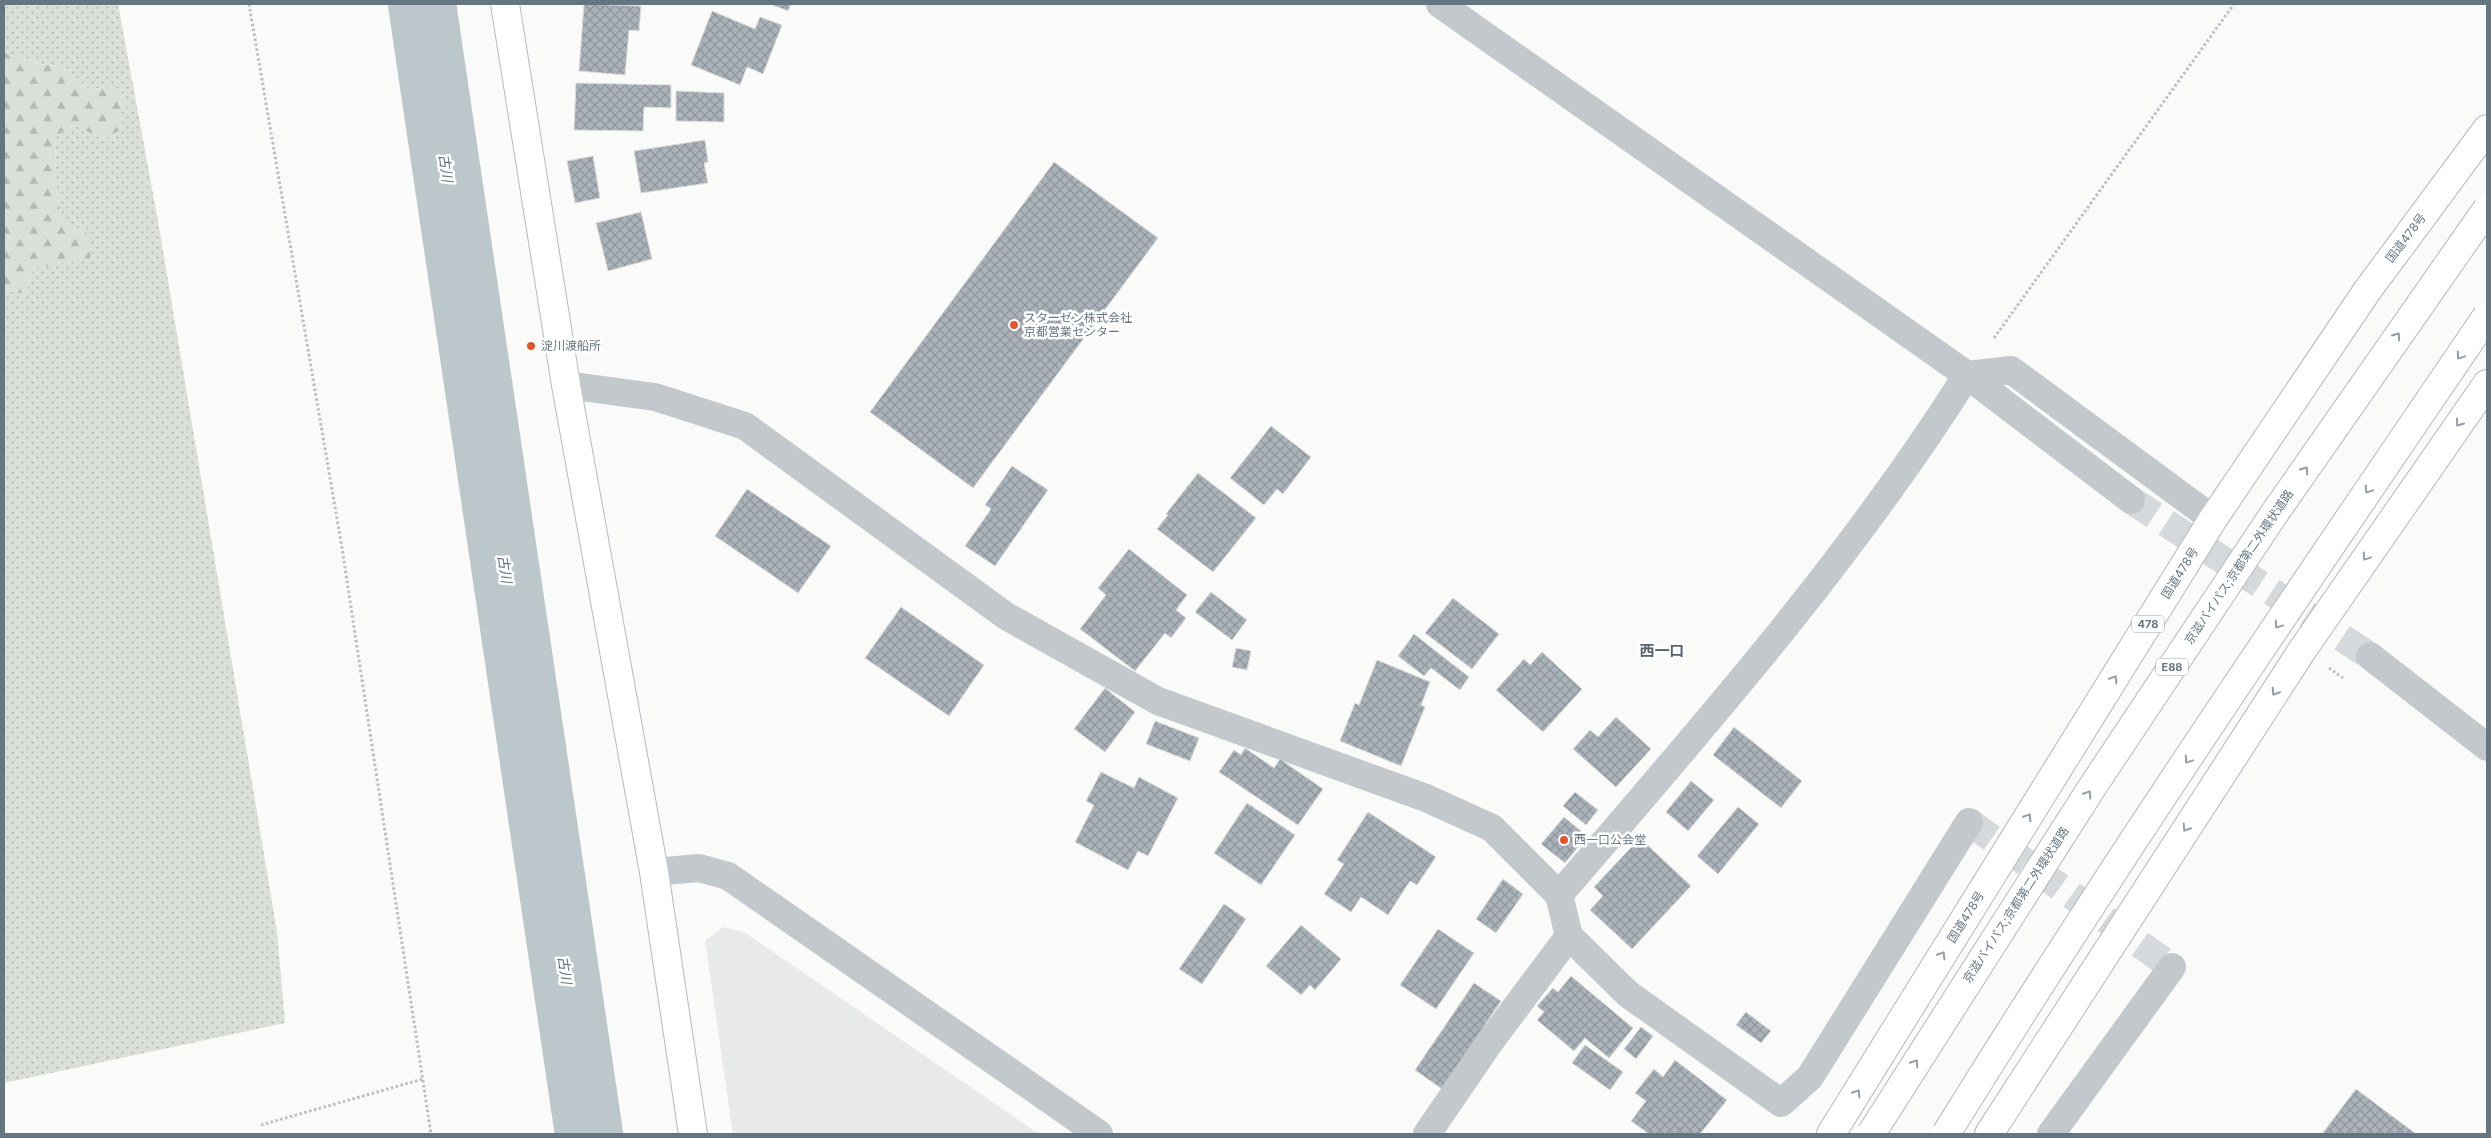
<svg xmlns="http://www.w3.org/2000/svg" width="2491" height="1138" viewBox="0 0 2491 1138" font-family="Inter,'Noto Sans JP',sans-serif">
	<defs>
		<pattern id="grass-dots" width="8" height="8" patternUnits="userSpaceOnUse" patternTransform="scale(1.25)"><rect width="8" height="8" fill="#dadfd7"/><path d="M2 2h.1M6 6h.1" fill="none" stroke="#b4b9b4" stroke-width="1.8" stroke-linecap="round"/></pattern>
		<pattern id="forest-firs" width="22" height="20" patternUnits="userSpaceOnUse" patternTransform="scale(1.25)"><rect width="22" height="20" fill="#dadfd7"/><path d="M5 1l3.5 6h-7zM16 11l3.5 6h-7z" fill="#b4b9b4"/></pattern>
		<pattern id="building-cross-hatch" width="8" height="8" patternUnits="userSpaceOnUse" patternTransform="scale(1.25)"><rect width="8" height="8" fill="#aab3b9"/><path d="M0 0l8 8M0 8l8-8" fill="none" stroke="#8e969c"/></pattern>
	</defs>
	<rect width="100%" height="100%" fill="#fafaf8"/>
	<polygon fill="#e8e9e9" points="723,927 744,932 1039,1134 733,1134 705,941"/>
	<polygon fill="url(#grass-dots)" points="4,4 118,4 158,221 277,932 285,1023 4,1083 4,290 25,294 34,268 60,262 91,235 62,221 55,179 56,136 74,125 103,139 121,130 123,94 113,87 89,89 65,68 40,64 4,53"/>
	<polygon fill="url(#forest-firs)" points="4,53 40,64 65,68 89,89 113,87 123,94 121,130 103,139 74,125 56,136 55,179 62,221 91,235 90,258 34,268 25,294 4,290"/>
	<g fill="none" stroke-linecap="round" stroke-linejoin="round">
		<polyline stroke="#bbc7cb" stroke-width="68" points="422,4 589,1134"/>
	</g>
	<g fill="url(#building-cross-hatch)" stroke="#dcdcda">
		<polygon points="584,4 641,6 639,31 629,30 625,75 579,71"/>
		<polygon points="770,4 791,4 788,11"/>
		<polygon points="712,11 755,29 760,17 782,25 763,74 747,67 740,85 691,65"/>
		<polygon points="576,83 671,85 671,108 644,107 643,131 574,130"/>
		<polygon points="676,91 724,93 724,122 676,121"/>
		<polygon points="705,140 708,162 704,163 708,183 641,193 634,151"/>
		<polygon points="593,156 600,198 575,203 567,161"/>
		<polygon points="1054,162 1158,238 973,488 870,412"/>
		<polygon points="641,212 652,259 608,271 596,223"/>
		<polygon points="1271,426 1311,457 1283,494 1277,489 1264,505 1230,478"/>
		<polygon points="1012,466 1048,490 995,566 965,546 991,509 985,505"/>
		<polygon points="1198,473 1256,518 1213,572 1157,529 1168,515 1166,514"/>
		<polygon points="747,489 831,546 798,593 715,536"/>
		<polygon points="1129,549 1187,595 1176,610 1186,618 1171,638 1165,633 1135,671 1080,629 1106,595 1098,588"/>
		<polygon points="1211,592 1247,620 1232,640 1195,612"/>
		<polygon points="1453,598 1499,634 1472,669 1425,633"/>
		<polygon points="901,607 984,665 949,716 865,658"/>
		<polygon points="1414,634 1469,677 1460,690 1431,668 1424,676 1398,656"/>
		<polygon points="1236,648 1251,651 1247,670 1232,667"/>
		<polygon points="1542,652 1582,689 1543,732 1496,690 1524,659 1530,665"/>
		<polygon points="1377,660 1430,682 1421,705 1425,707 1401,766 1340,741 1355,703 1359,705"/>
		<polygon points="1105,688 1135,712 1105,752 1074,729"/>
		<polygon points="1616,717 1651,749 1616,787 1573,749 1590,730 1598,737"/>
		<polygon points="1155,721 1199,738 1190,761 1146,744"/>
		<polygon points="1734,727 1802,781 1781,808 1713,755"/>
		<polygon points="1245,748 1274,768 1280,759 1323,789 1298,825 1219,772 1234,750 1241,755"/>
		<polygon points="1101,772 1134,788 1139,777 1178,798 1148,856 1138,851 1128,870 1075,842 1094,805 1086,801"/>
		<polygon points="1691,781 1714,800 1688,831 1666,812"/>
		<polygon points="1575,792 1598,810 1586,825 1563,806"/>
		<polygon points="1247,803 1295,835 1261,885 1214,853"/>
		<polygon points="1738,807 1759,824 1718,874 1697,856"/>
		<polygon points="1368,812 1436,857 1417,885 1410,881 1388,915 1361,897 1351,912 1324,894 1344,864 1337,860"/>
		<polygon points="1564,817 1587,836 1565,863 1541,844"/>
		<polygon points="1640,838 1691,886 1632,949 1590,910 1603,896 1594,887"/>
		<polygon points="1503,879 1523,894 1496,933 1476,919"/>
		<polygon points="1224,904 1246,919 1202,984 1179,969"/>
		<polygon points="1301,925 1341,959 1315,990 1310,985 1301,995 1266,966"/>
		<polygon points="1438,929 1474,953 1436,1009 1400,985"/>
		<polygon points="1571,976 1633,1028 1609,1058 1585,1038 1574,1051 1537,1020 1544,1012 1537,1006 1553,988 1558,992"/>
		<polygon points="1474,983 1501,1001 1442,1089 1415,1070"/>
		<polygon points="1746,1012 1771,1031 1761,1043 1736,1025"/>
		<polygon points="1641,1027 1653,1036 1636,1059 1624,1049"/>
		<polygon points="1585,1045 1623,1072 1610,1090 1572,1063"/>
		<polygon points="1675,1060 1727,1100 1700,1134 1649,1134 1631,1121 1646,1101 1635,1093 1654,1069 1663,1077"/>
		<polygon points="2356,1089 2416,1134 2322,1134"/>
	</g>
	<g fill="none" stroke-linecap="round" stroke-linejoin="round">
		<g stroke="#d5d9db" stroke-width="28" stroke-dasharray="28 14" stroke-linecap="butt">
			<polyline points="2131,500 2370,656"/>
			<polyline points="1969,822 2172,967"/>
		</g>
		<g stroke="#b3babf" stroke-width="30">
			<polyline id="secondary" points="505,4 566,385 654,872 693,1134"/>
		</g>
		<g stroke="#b4b9bd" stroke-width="30">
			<g id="highway">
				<polyline points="1831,1134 2213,519 2367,291 2487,129"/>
				<polyline points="1989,1134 2303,649 2487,384"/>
			</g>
		</g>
		<g stroke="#bbbfc2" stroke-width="3" stroke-dasharray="2.5 2.5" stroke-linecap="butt">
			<polyline points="249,4 342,548 431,1134"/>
			<polyline points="1994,338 2234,4"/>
			<polyline points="2329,668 2343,678"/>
			<polyline points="261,1125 423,1079"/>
		</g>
		<g stroke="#c3c8cc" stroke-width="28">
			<polyline points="1440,4 1967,375 2131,500"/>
			<polyline points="1967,375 2011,370 2213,519"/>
			<polyline points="566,385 655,397 745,426 1006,616 1158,701 1426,798 1492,828 1559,895 1569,936 1487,1046 1427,1134"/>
			<polyline points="2370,656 2487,747"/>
			<polyline points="654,872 699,868 728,876 1099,1134"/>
			<path d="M1559 895C1702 728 1849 562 1967 375"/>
			<polyline points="1569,936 1628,994 1781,1103 1810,1077 1969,822"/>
			<polyline points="2051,1134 2172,967"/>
		</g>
		<use href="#secondary" stroke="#fff" stroke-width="28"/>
		<use href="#highway" stroke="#fff" stroke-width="28"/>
		<g stroke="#b4b9bd" stroke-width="30" stroke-linecap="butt">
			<g id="highway-bridge">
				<polyline points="1871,1134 2091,789 2274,514 2487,209"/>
				<path d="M1946 1134C2118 856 2303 586 2487 316"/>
			</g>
		</g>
		<use href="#highway-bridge" stroke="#fff" stroke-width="28"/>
	</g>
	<defs><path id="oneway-chevron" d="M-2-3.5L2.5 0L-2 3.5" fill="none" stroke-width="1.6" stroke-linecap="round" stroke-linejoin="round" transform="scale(1.25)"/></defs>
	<g stroke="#939fa8">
		<use href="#oneway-chevron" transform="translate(2397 336) rotate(-55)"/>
		<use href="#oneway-chevron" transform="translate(2460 356) rotate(124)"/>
		<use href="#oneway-chevron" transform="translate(2459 423) rotate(126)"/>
		<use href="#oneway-chevron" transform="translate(2305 470) rotate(-55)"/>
		<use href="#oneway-chevron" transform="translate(2368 490) rotate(124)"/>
		<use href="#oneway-chevron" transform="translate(2366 557) rotate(124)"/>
		<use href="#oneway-chevron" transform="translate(2278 625) rotate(124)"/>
		<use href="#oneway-chevron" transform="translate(2114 679) rotate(-58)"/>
		<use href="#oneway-chevron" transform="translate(2275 692) rotate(123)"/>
		<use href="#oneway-chevron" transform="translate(2188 760) rotate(124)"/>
		<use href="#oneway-chevron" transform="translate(2088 794) rotate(-57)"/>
		<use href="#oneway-chevron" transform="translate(2028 817) rotate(-58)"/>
		<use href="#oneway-chevron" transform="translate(2186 828) rotate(123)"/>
		<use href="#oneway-chevron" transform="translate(1942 955) rotate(-58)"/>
		<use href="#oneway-chevron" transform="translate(1915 1063) rotate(-57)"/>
		<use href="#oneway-chevron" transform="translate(1857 1093) rotate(-58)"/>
	</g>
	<g fill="#e4572e" stroke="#fff" stroke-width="2">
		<circle cx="1014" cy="325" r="5"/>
		<circle cx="531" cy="346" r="5"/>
		<circle cx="1564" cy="840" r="5"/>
	</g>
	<g text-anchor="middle" stroke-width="5" stroke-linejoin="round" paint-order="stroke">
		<g fill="#fff" stroke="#939fa8" stroke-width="1">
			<rect x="2132" y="615.5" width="32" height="17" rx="4"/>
			<rect x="2156" y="658.5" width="32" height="17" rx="4"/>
		</g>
		<g font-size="11" font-weight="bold" fill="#657683">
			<text x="2148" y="628">478</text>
			<text x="2172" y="671">E88</text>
		</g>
		<g font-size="12" fill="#657683" stroke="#fff">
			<text transform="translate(2406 238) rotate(-53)" y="4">国道478号</text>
			<text transform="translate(2239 567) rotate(-56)" y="4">京滋バイパス;京都第二外環状道路</text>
			<text transform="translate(2180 573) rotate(-58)" y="4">国道478号</text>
			<text transform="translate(2016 905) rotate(-57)" y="4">京滋バイパス;京都第二外環状道路</text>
			<text transform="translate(1966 917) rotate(-58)" y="4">国道478号</text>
		</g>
		<g font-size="12" fill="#657683" stroke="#fff" text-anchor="start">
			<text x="1024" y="322">スターゼン株式会社<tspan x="1024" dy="14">京都営業センター</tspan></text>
			<text x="541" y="350">淀川渡船所</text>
			<text x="1574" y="844">西一口公会堂</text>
		</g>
		<g font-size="14" font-style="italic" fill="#60757c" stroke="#fff">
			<text transform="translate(446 168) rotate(82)" y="5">古川</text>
			<text transform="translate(505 569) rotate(82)" y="5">古川</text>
			<text transform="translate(565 970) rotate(82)" y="5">古川</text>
		</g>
		<g font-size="15" font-weight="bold" fill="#57646e" stroke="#fff">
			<text x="1662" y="656">西一口</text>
		</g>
	</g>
	<rect width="2491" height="1138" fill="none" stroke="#657683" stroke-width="10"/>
</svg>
